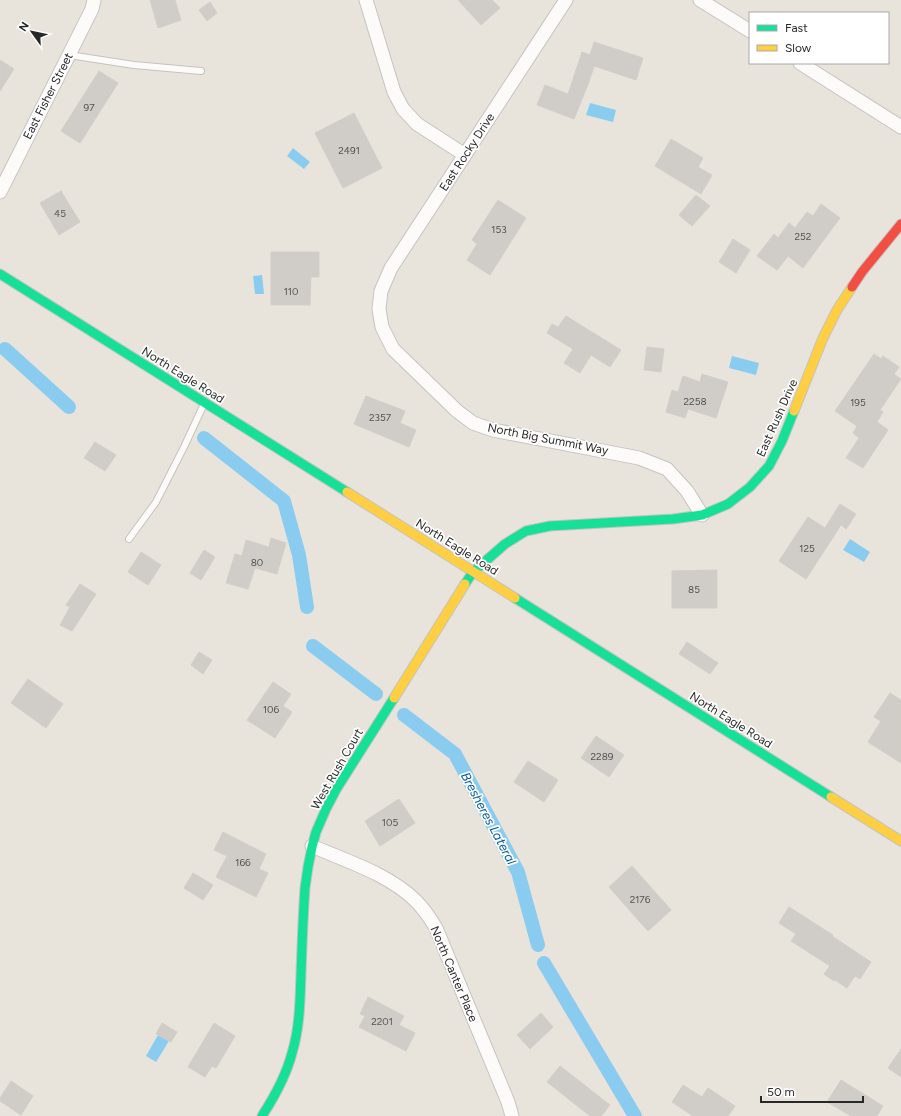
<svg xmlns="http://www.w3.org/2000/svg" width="901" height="1116" viewBox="0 0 901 1116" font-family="Figtree,sans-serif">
	<rect width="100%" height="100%" fill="#e8e4dc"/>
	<g fill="#8accef">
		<polygon points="590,103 616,110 613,122 586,115"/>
		<polygon points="293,148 310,162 304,169 287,156"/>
		<polygon points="262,275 264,294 255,294 253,276"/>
		<polygon points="732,356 759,363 756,375 729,368"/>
		<polygon points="850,539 870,552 864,562 843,550"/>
		<polygon points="158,1035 169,1041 156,1062 146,1056"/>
	</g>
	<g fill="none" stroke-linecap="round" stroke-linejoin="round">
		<g stroke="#8accef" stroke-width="14">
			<polyline points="5,349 69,407"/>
			<polyline points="204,438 284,501 299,555 307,607"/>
			<polyline points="313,646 376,694"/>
			<polyline points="404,715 455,754 518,872 538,945"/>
			<polyline points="544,963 635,1116"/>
		</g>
	</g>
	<g fill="#d0cdc8" stroke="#d2cfc9">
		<polygon points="150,0 175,0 181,20 158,28"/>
		<polygon points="458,0 492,0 500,8 481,25"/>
		<polygon points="210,2 217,13 207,21 199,10"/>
		<polygon points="594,42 643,58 636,80 594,66 589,82 574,119 537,105 545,85 568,94 582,52 590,55"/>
		<polygon points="0,60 14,69 0,91"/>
		<polygon points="99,71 118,83 80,143 61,131"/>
		<polygon points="354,113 382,168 343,188 315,133"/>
		<polygon points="671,139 703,158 698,167 712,175 701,194 655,166"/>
		<polygon points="61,191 80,222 59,235 40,203"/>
		<polygon points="696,195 710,206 692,226 679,215"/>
		<polygon points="498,200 526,218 490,275 467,260 477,244 472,240"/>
		<polygon points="821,204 840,218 803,268 788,256 777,270 757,256 774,234 778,238 789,223 795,228 807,212 813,216"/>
		<polygon points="733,239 750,250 736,273 719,262"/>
		<polygon points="271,252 319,252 319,277 311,277 310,305 271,305"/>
		<polygon points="566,316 621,350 610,367 591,355 580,373 564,363 573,349 547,333 552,324 558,327"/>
		<polygon points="647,347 664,349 661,372 644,370"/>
		<polygon points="874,354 881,359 883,356 899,367 894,374 901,379 880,410 883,412 877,422 888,430 863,468 846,458 859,438 853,433 857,426 835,411"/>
		<polygon points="702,374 728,382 716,418 688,409 685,418 666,412 672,390 678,392 683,376 700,382"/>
		<polygon points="366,396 405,411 400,423 416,430 409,447 354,424"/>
		<polygon points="95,442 116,455 105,471 84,458"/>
		<polygon points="840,504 856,514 846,529 841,525 806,579 779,561 808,517 825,528"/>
		<polygon points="271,538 286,543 277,574 255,568 248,589 226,583 235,554 242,556 246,540 269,547"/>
		<polygon points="204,550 215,557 201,580 190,573"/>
		<polygon points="141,552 161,565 148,585 128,572"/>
		<polygon points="717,570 717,608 672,608 672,571"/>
		<polygon points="80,584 96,594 72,631 60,625 70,607 66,605"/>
		<polygon points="687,642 718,663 710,674 679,654"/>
		<polygon points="199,652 212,660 203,674 191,665"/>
		<polygon points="28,679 63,704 46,728 11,703"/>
		<polygon points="273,682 291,694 283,706 292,712 275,738 247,720"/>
		<polygon points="890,693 901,700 901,763 868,742 881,721 874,717"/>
		<polygon points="596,736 624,755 609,777 581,758"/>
		<polygon points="528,761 558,780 544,802 514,782"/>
		<polygon points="399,799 415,823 380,846 365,821"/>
		<polygon points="223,832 266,854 259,869 268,873 256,897 216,877 227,856 214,850"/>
		<polygon points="632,866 671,910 648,931 609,887"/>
		<polygon points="193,873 213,885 203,900 184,888"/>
		<polygon points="789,907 833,935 832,936 871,962 860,979 855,976 847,988 835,980 834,981 824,974 830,966 791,941 796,934 779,923"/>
		<polygon points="368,997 404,1016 399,1025 415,1033 406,1051 359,1027 365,1016 360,1014"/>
		<polygon points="541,1013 553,1027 530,1049 517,1035"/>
		<polygon points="162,1023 177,1032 171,1042 156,1034"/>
		<polygon points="214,1023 235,1036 216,1068 212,1066 205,1077 188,1067"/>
		<polygon points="901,1049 901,1077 888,1068"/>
		<polygon points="560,1066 610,1105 601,1116 590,1116 547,1082"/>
		<polygon points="841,1080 883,1106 877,1116 851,1116 827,1102"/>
		<polygon points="11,1081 33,1096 21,1115 0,1101 0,1098"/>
		<polygon points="683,1085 702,1097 708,1088 735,1106 728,1116 693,1116 672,1102"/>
	</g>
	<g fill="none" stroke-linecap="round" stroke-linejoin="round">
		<g stroke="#c4c3c2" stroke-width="8">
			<g id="lane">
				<polyline points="69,55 134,65 201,71"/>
				<polyline points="129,539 156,502 184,447 204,404"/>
			</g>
		</g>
		<g stroke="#c4c3c2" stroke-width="15">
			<g id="street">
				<polyline points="366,0 394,92 403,109 417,124 465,155"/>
				<polyline points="566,0 391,268 381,291 379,309 382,327 393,349 457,411 473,423 493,430 639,458 667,469 687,491 702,515"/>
				<polyline points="700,0 750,31"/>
				<polyline points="800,63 901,127"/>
				<polyline points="0,192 92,9 94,0"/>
				<path d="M312 846C346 861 389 874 416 901 424 909 430 918 436 928L508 1102 512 1116"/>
			</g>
		</g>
		<g stroke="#c4c3c2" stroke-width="11">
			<g id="fast">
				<polyline points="0,274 347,492"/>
				<polyline points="465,584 473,572 505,544 526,531 550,526 673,519 702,515 728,504 750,487 769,466 782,441 794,411"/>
				<polyline points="515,598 831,797"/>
				<path d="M262 1116C275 1096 286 1076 292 1053 300 1027 300 1000 301 974 302 945 303 916 305 888L308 867 312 847 316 832 326 809 337 788 394 698"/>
			</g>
		</g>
		<g stroke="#c4c3c2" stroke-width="11">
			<g id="slow">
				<polyline points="794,411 823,338 837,310 852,287"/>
				<polyline points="347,492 515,598"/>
				<polyline points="394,698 465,584"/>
				<polyline points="831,797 901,841"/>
			</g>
		</g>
		<g stroke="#c4c3c2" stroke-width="11">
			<polyline id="jam" points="852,287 862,272 901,224"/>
		</g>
		<use href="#lane" stroke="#fcfbfa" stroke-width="6"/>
		<use href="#street" stroke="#fcfbfa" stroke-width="13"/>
		<use href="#fast" stroke="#16e098" stroke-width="9"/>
		<use href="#slow" stroke="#ffcf43" stroke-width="9"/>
		<use href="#jam" stroke="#f24e42" stroke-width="9"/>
	</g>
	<g text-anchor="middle" stroke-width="3.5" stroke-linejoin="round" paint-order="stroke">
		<g font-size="10" fill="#535251">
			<text x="89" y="111">97</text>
			<text x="349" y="154">2491</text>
			<text x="60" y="217">45</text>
			<text x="499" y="233">153</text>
			<text x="803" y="240">252</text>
			<text x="291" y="295">110</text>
			<text x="695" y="405">2258</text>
			<text x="858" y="406">195</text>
			<text x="380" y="421">2357</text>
			<text x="807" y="552">125</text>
			<text x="257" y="566">80</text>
			<text x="694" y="593">85</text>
			<text x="271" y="713">106</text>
			<text x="602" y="760">2289</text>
			<text x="390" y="826">105</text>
			<text x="243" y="866">166</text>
			<text x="640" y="903">2176</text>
			<text x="382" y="1025">2201</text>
		</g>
		<g font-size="12" fill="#282828" stroke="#fff">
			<text transform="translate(48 96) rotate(-63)" y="4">East Fisher Street</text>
			<text transform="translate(467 152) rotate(-57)" y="4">East Rocky Drive</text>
			<text transform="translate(183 375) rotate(32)" y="4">North Eagle Road</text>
			<text transform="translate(777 418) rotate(-66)" y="4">East Rush Drive</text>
			<text transform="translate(548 439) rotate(11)" y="4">North Big Summit Way</text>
			<text transform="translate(457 547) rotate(32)" y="4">North Eagle Road</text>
			<text transform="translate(731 720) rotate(32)" y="4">North Eagle Road</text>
			<text transform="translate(337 769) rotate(-60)" y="4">West Rush Court</text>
			<text transform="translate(454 974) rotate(67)" y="4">North Canter Place</text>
		</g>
		<g font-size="13" font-style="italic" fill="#045b9f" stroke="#fff">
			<text transform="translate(489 818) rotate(62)" y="5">Bresheres Lateral</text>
		</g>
	</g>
	<rect x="749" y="12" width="140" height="52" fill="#ffffff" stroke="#a9a9a9"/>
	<rect x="757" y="25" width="20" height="6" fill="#16e098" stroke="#a9a9a9"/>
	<text x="785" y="32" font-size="12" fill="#282828">Fast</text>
	<rect x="757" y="45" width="20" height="6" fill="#ffcf43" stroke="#a9a9a9"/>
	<text x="785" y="52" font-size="12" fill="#282828">Slow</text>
	<g transform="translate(32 32) rotate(303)" stroke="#ffffff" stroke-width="3" paint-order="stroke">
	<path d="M0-3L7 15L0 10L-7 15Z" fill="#282828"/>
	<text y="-6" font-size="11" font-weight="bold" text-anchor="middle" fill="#282828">N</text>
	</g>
	<path d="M761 1096v6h102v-6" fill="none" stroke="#282828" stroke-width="2"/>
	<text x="767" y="1096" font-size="12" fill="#282828" stroke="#ffffff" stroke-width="3" paint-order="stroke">50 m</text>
</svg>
